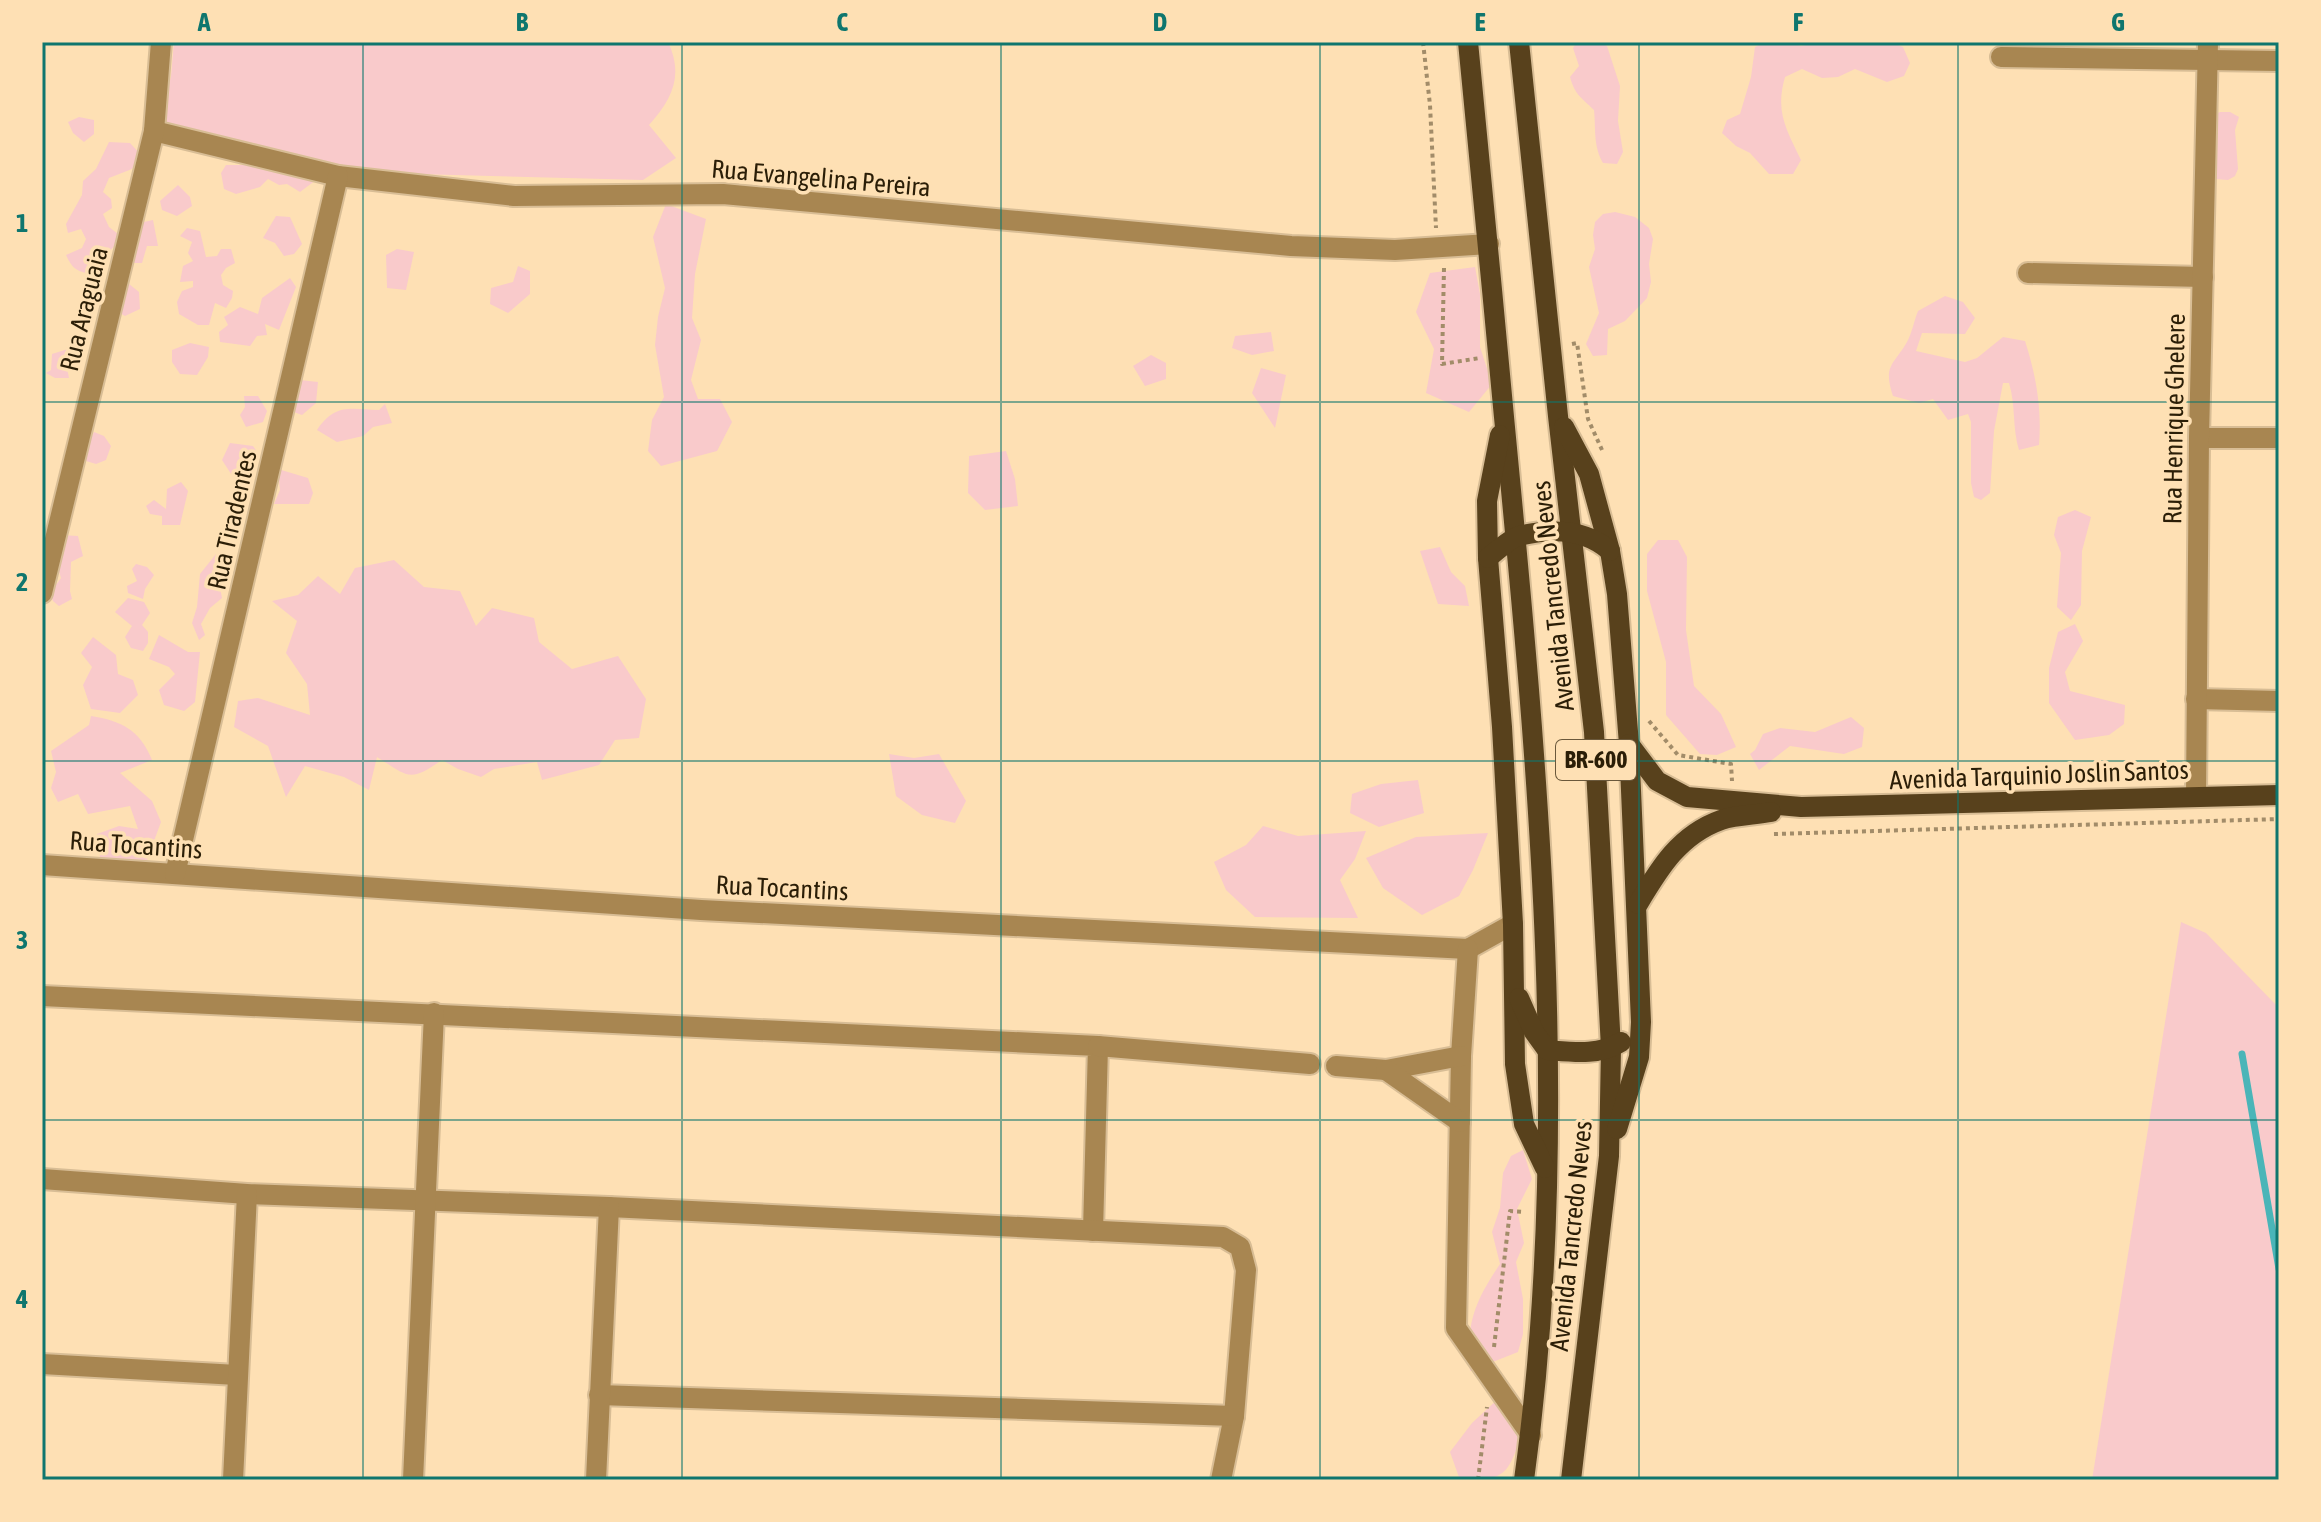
<svg xmlns="http://www.w3.org/2000/svg" width="2321" height="1522" viewBox="0 0 2321 1522" font-family="'Asap Condensed',sans-serif">
	<rect width="100%" height="100%" fill="#fee0b4"/>
	<g fill="#f9cacb">
		<path d="M174 42H668C684 76 672 99 649 125L676 158 643 180 341 172 161 121 171 76Z"/>
		<path d="M1577 42H1597L1607 46 1620 86 1618 121 1623 152 1617 164 1603 163C1593 145 1596 130 1594 110 1581 97 1575 95 1570 77L1579 66 1573 48Z"/>
		<path d="M1766 42H1788L1801 46 1820 42 1853 44 1890 42 1903 47 1910 63 1904 76 1887 82 1855 69 1838 77 1822 78 1802 69 1785 77C1775 112 1786 128 1801 160L1793 174H1769L1750 153 1736 146 1722 133 1727 120 1740 114 1751 77 1755 47Z"/>
		<polygon points="2220,112 2230,112 2239,117 2235,130 2238,169 2235,176 2228,180 2215,179 2211,171 2212,116"/>
		<polygon points="79,117 94,120 94,134 84,142 73,133 68,122"/>
		<path d="M109 142 130 143 141 155 132 169 109 178 103 192 111 199 112 208 103 214 109 227 122 237 104 258 95 256V269L90 274C76 271 72 268 66 255L82 248 86 239 81 229 68 233 66 224 82 195 83 181 96 169Z"/>
		<polygon points="226,165 257,165 316,180 300,192 287,184 279,185 268,179 260,187 236,194 224,189 221,173"/>
		<polygon points="178,185 190,197 192,206 177,216 162,210 160,201"/>
		<polygon points="666,204 706,219 695,274 692,318 701,340 691,380 698,399 720,399 732,422 717,451 661,466 648,451 652,420 664,397 655,345 658,317 665,288 653,237"/>
		<polygon points="1615,212 1635,217 1649,228 1653,239 1649,264 1651,282 1647,298 1625,321 1608,329 1607,355 1593,356 1586,344 1599,313 1589,267 1595,249 1593,235 1595,222 1603,214"/>
		<polygon points="276,216 290,217 302,244 294,254 284,256 275,243 263,238"/>
		<polygon points="153,220 158,246 147,246 142,263 129,263 135,224"/>
		<polygon points="187,228 200,231 206,257 217,256 221,249 231,249 235,263 226,268 221,275 223,285 233,291 232,298 226,308 215,303 209,325 198,325 179,314 177,302 182,291 193,287 193,281 180,282 183,266 193,261 188,253 192,242 180,236"/>
		<polygon points="397,249 414,252 406,290 387,288 386,255"/>
		<polygon points="518,266 530,271 530,294 508,313 490,304 491,288 513,282"/>
		<polygon points="1475,267 1480,294 1480,347 1492,384 1469,412 1426,393 1434,349 1416,312 1430,273"/>
		<polygon points="129,271 129,284 139,292 140,309 125,316 118,312"/>
		<polygon points="290,278 296,287 279,330 265,324 267,335 257,336 250,346 220,342 219,332 228,325 224,317 240,307 258,314 262,298"/>
		<path d="M1945 296 1963 302 1975 318 1965 334 1922 333 1916 351 1965 362 1977 358 2003 337 2025 341C2036 375 2042 409 2039 445L2019 450C2012 427 2016 406 2009 383H2003L1994 431 1990 493 1981 500 1974 497 1971 483V422L1968 414 1948 420 1933 399 1919 403 1893 396C1883 365 1893 366 1907 342 1912 333 1914 321 1918 311Z"/>
		<polygon points="1271,332 1274,351 1252,355 1232,348 1235,336"/>
		<polygon points="190,343 209,347 208,357 197,375 180,374 172,362 172,350"/>
		<polygon points="68,349 74,357 67,368 69,378 55,378 46,373 51,370 52,354"/>
		<polygon points="1151,355 1166,363 1166,379 1145,386 1133,366"/>
		<polygon points="1261,368 1286,375 1275,428 1252,393"/>
		<polygon points="300,380 318,382 316,403 302,415 288,410"/>
		<polygon points="244,396 258,396 267,411 263,422 246,427 240,415 245,407"/>
		<path d="M385 404 392 423 373 427 363 436 337 442 317 430C335 403 350 409 379 410Z"/>
		<polygon points="94,432 104,436 111,446 106,460 96,464 86,461 86,449"/>
		<polygon points="230,443 253,446 258,453 258,460 233,477 222,460"/>
		<polygon points="1006,451 1015,479 1018,506 985,510 968,493 969,456"/>
		<polygon points="278,469 308,478 313,493 309,504 274,504 280,490"/>
		<polygon points="181,482 188,491 180,525 162,525 162,516 150,514 146,506 154,500 166,509 167,489"/>
		<polygon points="2075,510 2091,517 2082,551 2081,605 2071,620 2057,607 2061,553 2054,535 2058,517"/>
		<polygon points="61,535 78,536 83,556 71,562 70,591 72,599 59,606 53,601 50,593 61,578 57,565"/>
		<polygon points="1658,540 1678,540 1687,557 1686,630 1694,686 1721,714 1736,747 1717,755 1700,754 1666,715 1666,662 1647,591 1647,554"/>
		<polygon points="1440,547 1451,572 1465,586 1469,606 1438,604 1420,551"/>
		<polygon points="216,554 225,557 214,582 220,588 222,598 210,608 201,624 205,635 199,640 192,623 197,607 200,574"/>
		<path d="M394 560 424 587 460 591 476 626 492 608 534 618 539 642 572 669 618 656 646 699 639 738 615 740 599 765 542 780 537 762 494 769 481 777 458 769 442 760C409 783 409 777 377 757L369 790 344 777 305 766 286 797 268 746 234 727 238 701 258 698 310 715 307 684 286 653 297 621 272 601 298 595 318 576 340 594 355 568Z"/>
		<polygon points="136,564 147,567 154,575 145,589 143,599 128,593 127,586 137,581 132,569"/>
		<polygon points="128,598 144,602 150,613 142,625 148,632 148,643 143,651 131,648 125,637 132,626 115,612"/>
		<polygon points="2075,624 2083,641 2065,672 2070,691 2125,705 2124,724 2109,735 2075,740 2049,703 2049,668 2058,632"/>
		<polygon points="159,635 188,652 200,652 195,702 184,711 164,705 159,690 175,674 169,667 149,659"/>
		<polygon points="93,637 116,655 118,674 133,680 138,695 120,713 91,709 83,685 92,667 81,653"/>
		<path d="M91 716C122 721 140 730 152 760L120 773 152 801 161 822 147 860 101 866 97 834 119 826 138 829 130 806 88 814 78 794 58 802 51 788 56 772 51 751 89 725Z"/>
		<polygon points="1851,717 1864,728 1862,747 1844,754 1790,746 1759,770 1750,754 1755,750 1763,734 1780,728 1815,732"/>
		<polygon points="889,754 914,758 939,754 966,801 955,823 922,815 896,796"/>
		<polygon points="1418,780 1424,813 1379,827 1350,813 1352,794 1381,784"/>
		<polygon points="1263,826 1298,836 1366,831 1355,859 1340,880 1358,918 1255,917 1226,890 1214,862 1246,845"/>
		<polygon points="1488,833 1473,870 1459,896 1422,915 1383,888 1366,858 1416,837"/>
		<polygon points="2181,922 2206,933 2279,1008 2279,1480 2092,1480"/>
		<path d="M1523 1150 1532 1179 1517 1209 1524 1243 1516 1262 1523 1299V1334L1518 1352 1470 1371C1466 1323 1474 1303 1500 1264L1492 1232 1500 1208 1503 1173 1511 1156Z"/>
		<path d="M1498 1399 1522 1434C1507 1476 1506 1480 1460 1480L1450 1452 1472 1423Z"/>
	</g>
	<g fill="none" stroke-linecap="round" stroke-linejoin="round">
		<polyline stroke="#4ab5b8" stroke-width="7" points="2242,1054 2279,1269"/>
		<g stroke="#d8bd95" stroke-width="24">
			<g id="minor">
				<polyline points="2001,57 2279,61"/>
				<polyline points="154,131 338,176 514,196 723,194 1291,246 1395,250 1489,244"/>
				<polyline points="2028,273 2203,277"/>
				<polyline points="2199,438 2279,438"/>
				<polyline points="42,593 154,131 161,42"/>
				<polyline points="2196,699 2279,701"/>
				<polyline points="2196,797 2199,438 2208,42"/>
				<polyline points="42,865 701,910 1468,949 1513,924"/>
				<polyline points="175,874 338,176"/>
				<polyline points="1468,949 1461,1056 1456,1328 1531,1435"/>
				<polyline points="42,996 1098,1046 1093,1231"/>
				<polyline points="1098,1046 1310,1064"/>
				<polyline points="1336,1066 1386,1070 1461,1056"/>
				<polyline points="1386,1070 1460,1122"/>
				<polyline points="42,1179 247,1194 609,1207 1223,1237 1240,1247 1246,1270 1234,1416 1221,1480"/>
				<polyline points="42,1364 237,1375"/>
				<polyline points="599,1395 1234,1416"/>
				<polyline points="233,1480 247,1194"/>
				<polyline points="413,1480 434,1013"/>
				<polyline points="596,1480 609,1207"/>
			</g>
		</g>
		<g stroke="#d8bd95" stroke-width="24">
			<g id="major">
				<path d="M1468 42C1481 167 1492 292 1504 417 1538 769 1573 1128 1524 1480"/>
				<polyline points="1519,42 1558,416 1594,732 1611,1048 1609,1156 1571,1480"/>
				<polyline points="1564,427 1589,474 1610,551 1617,594 1629,744 1641,1022 1639,1057 1617,1129"/>
				<polyline points="1500,435 1487,501 1488,558 1502,727 1513,924 1515,1064 1524,1124 1545,1168"/>
				<path d="M1488 558C1497 551 1509 539 1519 536 1551 528 1585 529 1610 551"/>
				<polyline points="1629,744 1657,781 1687,797 1801,807 2279,795"/>
				<path d="M1638 904C1659 869 1679 835 1721 820 1736 815 1755 815 1771 812"/>
				<path d="M1519 998 1534 1032 1547 1050C1572 1052 1599 1056 1621 1042"/>
			</g>
		</g>
		<g stroke="#a28c69" stroke-width="4" stroke-dasharray="4 4" stroke-linecap="butt">
			<polyline points="1423,42 1430,105 1436,228"/>
			<polyline points="1444,268 1442,364 1480,358"/>
			<polyline points="1572,344 1577,343 1588,419 1602,450"/>
			<polyline points="1649,721 1678,755 1731,764 1732,781"/>
			<polyline points="1774,834 2279,819"/>
			<polyline points="1494,1347 1510,1211 1525,1212"/>
			<polyline points="1478,1480 1487,1407"/>
		</g>
		<use href="#minor" stroke="#a88651" stroke-width="20"/>
		<use href="#major" stroke="#58411c" stroke-width="20"/>
	</g>
	<path fill="none" stroke="#0f766e" stroke-width="2" stroke-opacity="0.55" d="M363 42V1480M682 42V1480M1001 42V1480M1320 42V1480M1639 42V1480M1958 42V1480M42 402H2279M42 761H2279M42 1120H2279"/>
	<g text-anchor="middle" stroke-width="7" stroke-linejoin="round" paint-order="stroke">
		<rect fill="#fee0b4" stroke="#6a583b" stroke-width="2" x="1556" y="740" width="80" height="40" rx="6"/>
		<g font-size="24" font-weight="bold" fill="#2b1e07">
			<text x="1596" y="768">BR-600</text>
		</g>
		<g font-size="26" fill="#2b1e07" stroke="#fee0b4">
			<text transform="translate(821 178) rotate(5)" y="9">Rua Evangelina Pereira</text>
			<text transform="translate(84 309) rotate(-76)" y="9">Rua Araguaia</text>
			<text transform="translate(2174 419) rotate(-89)" y="9">Rua Henrique Ghelere</text>
			<text transform="translate(232 520) rotate(-77)" y="9">Rua Tiradentes</text>
			<text transform="translate(1553 596) rotate(-96)" y="9">Avenida Tancredo Neves</text>
			<text transform="translate(2039 775) rotate(-2)" y="9">Avenida Tarquinio Joslin Santos</text>
			<text transform="translate(136 845) rotate(4)" y="9">Rua Tocantins</text>
			<text transform="translate(782 888) rotate(3)" y="9">Rua Tocantins</text>
			<text transform="translate(1571 1236) rotate(-84)" y="9">Avenida Tancredo Neves</text>
		</g>
	</g>
	<rect width="2321" height="1522" fill="none" stroke="#fee0b4" stroke-width="88"/>
	<rect x="44" y="44" width="2233" height="1434" fill="none" stroke="#0f766e" stroke-width="3"/>
	<g font-size="26" text-anchor="middle" font-weight="bold" fill="#0f766e">
		<text x="204" y="31">A</text>
		<text x="522" y="31">B</text>
		<text x="842" y="31">C</text>
		<text x="1160" y="31">D</text>
		<text x="1480" y="31">E</text>
		<text x="1798" y="31">F</text>
		<text x="2118" y="31">G</text>
		<text x="22" y="232">1</text>
		<text x="22" y="591">2</text>
		<text x="22" y="949">3</text>
		<text x="22" y="1308">4</text>
	</g>
</svg>
